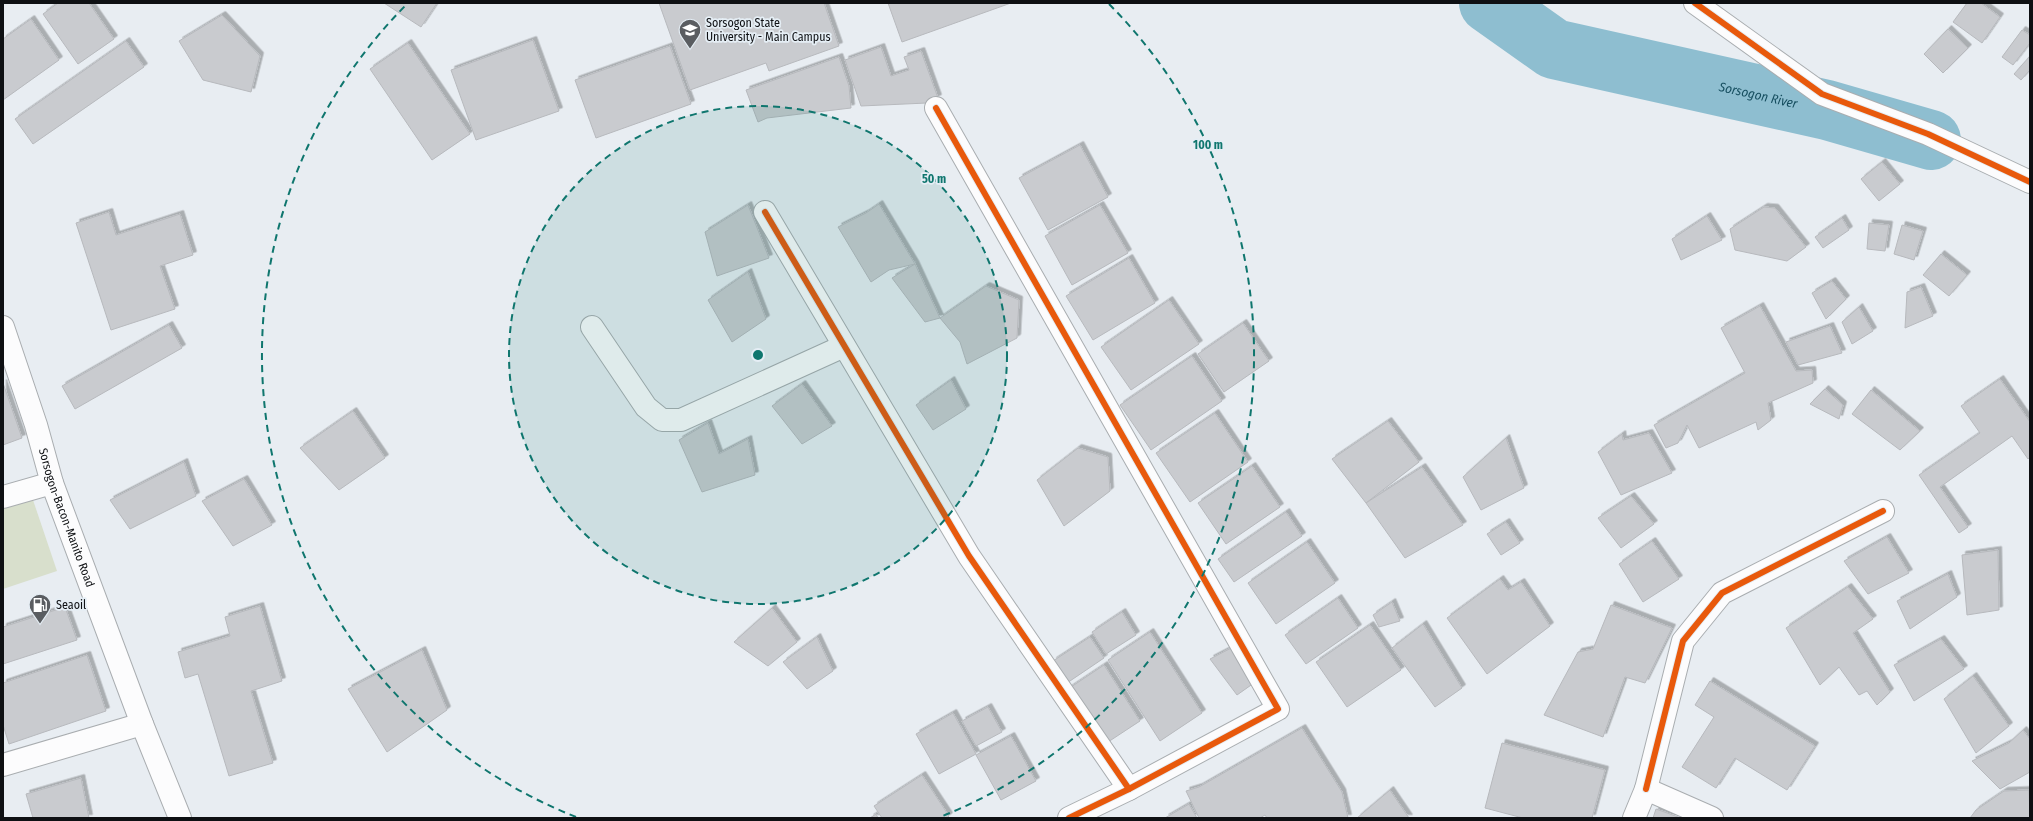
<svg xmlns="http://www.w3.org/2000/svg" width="2033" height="821" viewBox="0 0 2033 821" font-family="'Fira Sans Condensed',sans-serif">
	<defs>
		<filter id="shadow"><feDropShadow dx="3.5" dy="-3.5" stdDeviation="0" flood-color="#0004"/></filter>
	</defs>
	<rect width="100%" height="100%" fill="#e8edf2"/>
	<polygon fill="#d8dfcc" points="32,497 57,571 3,589 3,507"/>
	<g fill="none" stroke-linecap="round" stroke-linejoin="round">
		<path stroke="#8ebed0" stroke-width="60" id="s1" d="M1489 3 1554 49 1827 110 1931 140"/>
	</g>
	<g fill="#c9cbcf" stroke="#b7b9bd" filter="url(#shadow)">
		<polygon points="58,3 89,3 114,39 78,64 43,14"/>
		<polygon points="384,3 437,3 421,27"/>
		<polygon points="659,3 824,3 839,46 769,71 766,63 690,90"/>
		<polygon points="888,3 1011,3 902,42"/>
		<polygon points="1967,3 1981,3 2000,17 1982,43 1953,22"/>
		<polygon points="222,15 260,56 251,92 203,80 179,41"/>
		<polygon points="31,19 59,60 3,100 3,39"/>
		<polygon points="1948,29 1968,48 1943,73 1924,54"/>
		<polygon points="2022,30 2030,35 2030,43 2013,65 2002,57"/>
		<polygon points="533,40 559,111 476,140 451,70"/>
		<polygon points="126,41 144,67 33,144 15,119"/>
		<polygon points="408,43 470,134 432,160 370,69"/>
		<polygon points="670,46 691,104 596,138 575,80"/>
		<polygon points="881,47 891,76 909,70 904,57 921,51 938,98 927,103 861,106 845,60"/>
		<polygon points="2030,56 2030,70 2021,80 2014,74"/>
		<polygon points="839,57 849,86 851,108 767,118 758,122 746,90"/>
		<polygon points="1080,145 1108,197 1048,230 1019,178"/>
		<polygon points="1882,162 1900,184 1879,201 1861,179"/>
		<polygon points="879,204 915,264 889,270 871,282 838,227 866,213"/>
		<polygon points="748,205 769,258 717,276 705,232"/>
		<polygon points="1100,205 1128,253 1072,285 1045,236"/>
		<polygon points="1764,207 1775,208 1806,247 1787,261 1735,250 1730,229"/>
		<polygon points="109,212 116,235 180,214 193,255 160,266 175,309 111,330 76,223"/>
		<polygon points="1707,216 1722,240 1681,260 1672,239"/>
		<polygon points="1842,218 1849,230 1823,248 1815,237"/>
		<polygon points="1869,223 1889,225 1885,251 1867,249"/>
		<polygon points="1902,225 1923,231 1914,260 1894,254"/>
		<polygon points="1941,254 1967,275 1949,296 1923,275"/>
		<polygon points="1129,258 1155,303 1093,340 1066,296"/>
		<polygon points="915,264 940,318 925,322 892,278"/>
		<polygon points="748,272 766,319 732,342 708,300"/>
		<polygon points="1832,281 1846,299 1826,319 1812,293"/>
		<polygon points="986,286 1019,300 1017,338 967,364 960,342 940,318"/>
		<polygon points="1921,287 1933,316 1905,328 1907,292"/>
		<polygon points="1169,300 1199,344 1131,390 1101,347"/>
		<polygon points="1760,306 1796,371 1812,370 1813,383 1768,403 1771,420 1758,430 1756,422 1699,448 1687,425 1678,443 1666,448 1654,425 1745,373 1721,328"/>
		<polygon points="1859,307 1873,331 1852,344 1842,322"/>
		<polygon points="1243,323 1269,361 1224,392 1198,354"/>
		<polygon points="169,325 182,348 75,409 62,386"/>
		<polygon points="1830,326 1842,353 1798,365 1786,342"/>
		<polygon points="1192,356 1222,401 1151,450 1120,405"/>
		<polygon points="2000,379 2030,422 2030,457 2028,459 2012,436 1940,487 1968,527 1959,533 1919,475 1980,433 1961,406"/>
		<polygon points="951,380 966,409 933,430 916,405"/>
		<polygon points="3,383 22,438 3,445"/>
		<polygon points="802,384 832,426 802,444 772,406"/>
		<polygon points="1825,389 1843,405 1839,419 1810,404"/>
		<polygon points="1871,390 1920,431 1900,450 1852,414"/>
		<polygon points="353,411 385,458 339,490 300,448"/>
		<polygon points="1215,413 1248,462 1190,502 1156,453"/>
		<polygon points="1388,421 1419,462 1366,503 1332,459"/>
		<polygon points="708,423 719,454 748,439 755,475 702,492 679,440"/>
		<polygon points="1649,433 1672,473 1621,495 1598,452 1622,434 1623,440"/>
		<polygon points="1506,438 1524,488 1481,510 1463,477"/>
		<polygon points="1078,448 1108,457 1110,491 1064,526 1037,480"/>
		<polygon points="184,462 196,496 130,529 110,500"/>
		<polygon points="1252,466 1280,507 1226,544 1198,503"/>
		<polygon points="1422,467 1463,525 1405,558 1366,503"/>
		<polygon points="244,479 272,525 233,546 202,501"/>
		<polygon points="1631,496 1654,524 1621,548 1598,518"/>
		<polygon points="1286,512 1302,536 1234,582 1218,559"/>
		<polygon points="1506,522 1520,543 1501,555 1487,534"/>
		<polygon points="1887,537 1909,573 1868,594 1844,561"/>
		<polygon points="1652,541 1679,579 1643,602 1619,564"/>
		<polygon points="1307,542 1335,583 1276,624 1248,583"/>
		<polygon points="1998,550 1999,610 1967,615 1962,555"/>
		<polygon points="1948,574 1957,597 1910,629 1897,601"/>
		<polygon points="1500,579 1508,590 1521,582 1550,626 1487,674 1447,618"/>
		<polygon points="1848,587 1873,619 1853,633 1890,692 1877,705 1867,691 1859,695 1839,667 1820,685 1786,628"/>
		<polygon points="1338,598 1358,628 1306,664 1285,635"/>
		<polygon points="1392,602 1400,621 1379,627 1373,615"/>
		<polygon points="1611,605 1672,628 1645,683 1625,677 1603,737 1544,715 1578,652 1593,649"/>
		<polygon points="260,606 282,681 251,691 273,763 229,776 198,674 185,678 178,652 230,636 225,617"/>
		<polygon points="65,607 77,640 3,664 3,627"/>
		<polygon points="772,608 797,642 768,666 734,642"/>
		<polygon points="1122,612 1136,635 1106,654 1092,632"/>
		<polygon points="1423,624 1462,688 1435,707 1392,648"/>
		<polygon points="1370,625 1401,670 1347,707 1316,662"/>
		<polygon points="1150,632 1202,713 1160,741 1108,660"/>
		<polygon points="817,637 833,671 807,689 783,662"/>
		<polygon points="1090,637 1104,658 1067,683 1053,661"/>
		<polygon points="1941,639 1964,669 1914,701 1894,665"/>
		<polygon points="1235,646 1254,683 1237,695 1210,659"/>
		<polygon points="422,650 447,710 387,752 348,689"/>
		<polygon points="87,655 106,711 9,744 3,725 3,683"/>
		<polygon points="1104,665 1140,721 1105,744 1068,689"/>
		<polygon points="1973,676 2009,726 1976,753 1944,699"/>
		<polygon points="1710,681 1815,746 1787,790 1735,758 1716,788 1682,767 1714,717 1695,705"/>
		<polygon points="988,707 1002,732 976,746 962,721"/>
		<polygon points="953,713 976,754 939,774 916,734"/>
		<polygon points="1302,728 1342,792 1348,818 1267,818 1265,815 1260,818 1199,818 1186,791 1199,787"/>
		<polygon points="2023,730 2030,739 2030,772 2000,789 1972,761 2009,743"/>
		<polygon points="1011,736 1036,781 1001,800 976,755"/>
		<polygon points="1502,743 1605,770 1592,818 1523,818 1485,808"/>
		<polygon points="922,775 949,816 947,818 882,818 874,806"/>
		<polygon points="81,778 89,818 33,818 26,794"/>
		<polygon points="1390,790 1409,818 1357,818"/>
		<polygon points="2029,790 2030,818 1970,818 1976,810 2004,791"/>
		<polygon points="1189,804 1197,818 1165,818"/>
		<polygon points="1656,809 1681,818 1653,818"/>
		<polygon points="876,814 878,818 870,818"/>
	</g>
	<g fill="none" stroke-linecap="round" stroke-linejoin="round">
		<g stroke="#a9adb0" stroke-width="24">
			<g id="minor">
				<polyline points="1695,3 1822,94 1928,134 2030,182"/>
				<polyline points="936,108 1278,709 1129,789 1069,818"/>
				<polyline points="765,212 969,556 1129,789"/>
				<polyline points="592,327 646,407 662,420 681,420 844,346"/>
				<polyline points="3,497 52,483"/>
				<polyline points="3,765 142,724"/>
				<polyline points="1646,789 1683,641 1722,593 1883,511"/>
				<polyline points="1634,818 1646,789 1712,818"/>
			</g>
		</g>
		<g stroke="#a9adb0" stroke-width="24">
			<g id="major">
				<path id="s2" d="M3 327 36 425 52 483 142 724 180 818"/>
			</g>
		</g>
		<use href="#minor" stroke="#fcfcfd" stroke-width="22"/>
		<use href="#major" stroke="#fcfcfd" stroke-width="22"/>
		<g stroke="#e5eef5" stroke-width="8">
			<g id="cycleway">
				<polyline points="1695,3 1822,94 1928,134 2030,182"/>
				<polyline points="936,108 1278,709 1129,789 1069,818"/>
				<polyline points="765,212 969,556 1129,789"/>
				<polyline points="1646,789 1683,641 1722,593 1883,511"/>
			</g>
		</g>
		<use href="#cycleway" stroke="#e8590c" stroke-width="6"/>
	</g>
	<circle cx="758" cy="355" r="249" fill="#0f766e" fill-opacity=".12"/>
	<g fill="none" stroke="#0f766e" stroke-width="2" stroke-dasharray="7 5">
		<circle cx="758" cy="355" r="249"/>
		<path d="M576 817A497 497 0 0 1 407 4M1109 4A497 497 0 0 1 940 817"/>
	</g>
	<defs>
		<g id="university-pin" transform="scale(1.15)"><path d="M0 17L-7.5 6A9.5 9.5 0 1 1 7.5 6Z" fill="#5a5d61" stroke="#e5eef5"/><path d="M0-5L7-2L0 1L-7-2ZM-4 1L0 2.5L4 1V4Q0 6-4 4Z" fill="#fff"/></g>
		<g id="fuel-pin" transform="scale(1.15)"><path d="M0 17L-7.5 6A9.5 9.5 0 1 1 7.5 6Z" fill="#5a5d61" stroke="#e5eef5"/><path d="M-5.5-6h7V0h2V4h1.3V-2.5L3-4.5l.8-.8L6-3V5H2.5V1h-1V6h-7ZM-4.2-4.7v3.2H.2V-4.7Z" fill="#fff"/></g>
	</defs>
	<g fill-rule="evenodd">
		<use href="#university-pin" x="690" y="30"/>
		<use href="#fuel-pin" x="40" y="605"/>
	</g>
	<g text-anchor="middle" stroke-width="3.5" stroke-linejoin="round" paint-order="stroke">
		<g font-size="12" fill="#0e1013" stroke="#e5eef5" text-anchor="start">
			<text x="706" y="27">Sorsogon State<tspan x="706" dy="14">University - Main Campus</tspan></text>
			<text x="56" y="609">Seaoil</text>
		</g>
		<g font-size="12" fill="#0e1013" stroke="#e5eef5">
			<text dy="4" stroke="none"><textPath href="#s2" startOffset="201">Sorsogon-Bacon-Manito Road</textPath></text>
		</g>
		<g font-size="13" font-style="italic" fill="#164e5f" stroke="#e5eef5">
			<text dy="5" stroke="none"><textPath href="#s1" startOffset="289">Sorsogon River</textPath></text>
		</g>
	</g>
	<circle cx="758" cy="355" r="6" fill="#0f766e" stroke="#e5eef5" stroke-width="2"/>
	<g font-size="12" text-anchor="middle" font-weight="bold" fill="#0f766e" stroke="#e5eef5" stroke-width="3.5" stroke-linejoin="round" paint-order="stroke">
		<text x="1208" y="149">100 m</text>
		<text x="934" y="183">50 m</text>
	</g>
	<rect width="2033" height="821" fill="none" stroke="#0e1013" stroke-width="8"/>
</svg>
